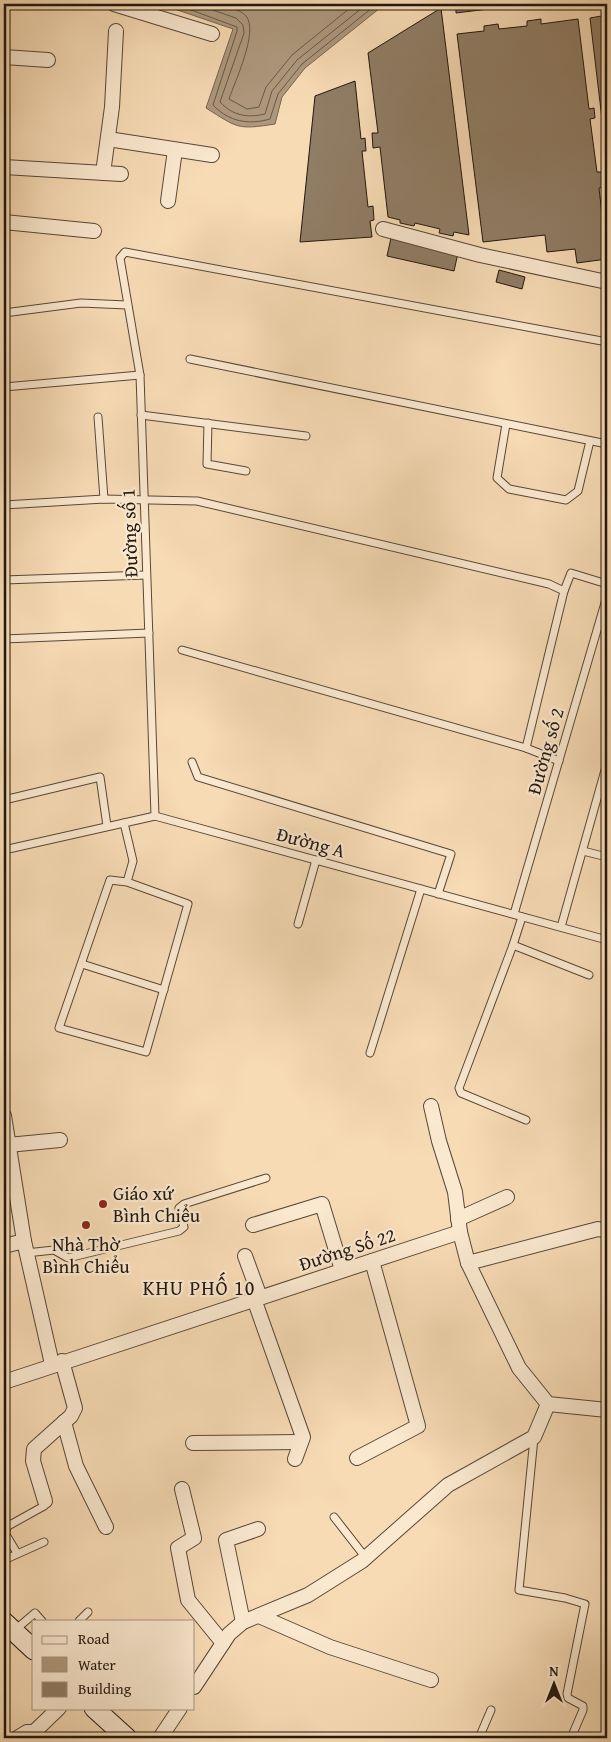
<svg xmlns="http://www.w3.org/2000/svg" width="611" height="1742" viewBox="0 0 611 1742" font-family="'Gentium Book Plus',serif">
	<rect width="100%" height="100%" fill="#f7dbb5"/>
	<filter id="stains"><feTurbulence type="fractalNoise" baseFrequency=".004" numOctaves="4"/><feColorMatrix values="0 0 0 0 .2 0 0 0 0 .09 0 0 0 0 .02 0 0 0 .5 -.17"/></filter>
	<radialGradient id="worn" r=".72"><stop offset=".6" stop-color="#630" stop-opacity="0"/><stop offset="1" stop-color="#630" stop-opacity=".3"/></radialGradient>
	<path fill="#ae987d" stroke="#766451" d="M160 4H385L305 68 282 97 275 124C237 130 238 128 206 108L233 29Z"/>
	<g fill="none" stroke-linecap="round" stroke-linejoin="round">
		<g stroke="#685846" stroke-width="1">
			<path d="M175 4 237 27V31L213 105C229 122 249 125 270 119L278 94 302 64 377 4"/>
			<path d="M195 4 236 18 243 25 244 33 220 102C233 116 248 118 265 114L272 91 297 60 367 4"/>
			<path d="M218 4C227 7 240 9 246 16 259 31 235 81 229 99L247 109 259 107 266 87 292 55 355 4"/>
		</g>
	</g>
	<g fill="#907d65" stroke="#21170f">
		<polygon points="456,4 528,4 456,13"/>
		<polygon points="441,8 469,235 454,232 453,236 439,233 440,229 415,223 414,226 400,223 400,220 388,217 380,147 373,148 372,133 378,133 368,53"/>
		<polygon points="607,15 607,161 590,18"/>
		<polygon points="541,19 541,24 578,19 589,109 594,108 595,118 590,119 597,172 602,172 604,187 599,188 607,259 577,263 575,249 547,252 545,235 483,242 457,34 484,31 484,26 498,24 499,29 527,26 527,21"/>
		<polygon points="355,81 361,139 365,138 366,151 362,151 368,207 373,206 374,220 370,221 372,237 300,242 315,96"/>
		<polygon points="391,238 458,253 454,271 387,256"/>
		<polygon points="499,270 525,277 522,289 496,282"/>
	</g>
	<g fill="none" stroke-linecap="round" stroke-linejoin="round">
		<g stroke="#564838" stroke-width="9">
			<g id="lane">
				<polyline points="4,313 81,303 127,305"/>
				<polyline points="190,359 607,444"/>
				<polyline points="4,387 140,375"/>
				<polyline points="141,415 306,436"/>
				<polyline points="98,417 104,499"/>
				<polyline points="208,423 207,464 246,471"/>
				<polyline points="506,424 497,478 509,489 566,500 578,491 590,441"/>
				<polyline points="4,505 104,499 197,501 549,584 564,591 526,748 182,650"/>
				<polyline points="4,580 146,575"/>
				<polyline points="564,591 571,573 607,584"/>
				<polyline points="4,639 149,633"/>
				<polyline points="526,748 559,761"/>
				<polyline points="192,762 198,777 451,854 438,894"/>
				<polyline points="4,800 100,777 107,826"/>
				<polyline points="155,816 140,375 120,258 125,252 607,342"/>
				<polyline points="124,823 133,861 127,882 188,904 146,1052 59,1028 110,880 127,882"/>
				<polyline points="4,850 155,816 607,940"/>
				<polyline points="583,851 607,857"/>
				<polyline points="514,914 607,596"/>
				<polyline points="522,917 513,945 589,975"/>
				<polyline points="298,924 316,860"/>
				<polyline points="561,927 607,763"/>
				<polyline points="513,945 459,1088 461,1093 526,1120"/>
				<polyline points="82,964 164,990"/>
				<polyline points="370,1053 421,889"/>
				<polyline points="26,1253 54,1250 68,1258 179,1231 184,1227 179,1208 184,1204 266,1178"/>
				<polyline points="534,1438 519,1590 565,1598 585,1604 567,1694 568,1698 583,1706 583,1710 571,1738"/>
				<polyline points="334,1517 366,1558"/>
				<polyline points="17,1553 5,1533 8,1526 44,1506 45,1501"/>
				<polyline points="4,1560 44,1542"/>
				<polyline points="79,1621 88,1612"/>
				<polyline points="15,1630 35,1613 42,1621"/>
				<polyline points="479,1738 491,1710"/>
			</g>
		</g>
		<g stroke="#564838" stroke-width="16">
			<g id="street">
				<polyline points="114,4 212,34"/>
				<polyline points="4,57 48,60"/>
				<polyline points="108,139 212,155"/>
				<polyline points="4,167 121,174"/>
				<polyline points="103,173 112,107 116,31"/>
				<polyline points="168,201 175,150"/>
				<polyline points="4,222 94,231"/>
				<polyline points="383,229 480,255 607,282"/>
				<polyline points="431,1106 439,1141 455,1192 460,1232"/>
				<polyline points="4,1116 24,1241 52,1364"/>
				<polyline points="8,1145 60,1140"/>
				<polyline points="458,1219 507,1197"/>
				<polyline points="253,1225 322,1204 342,1270"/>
				<polyline points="4,1246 24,1241"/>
				<polyline points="245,1256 260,1297"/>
				<polyline points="468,1263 598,1229 607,1231"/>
				<polyline points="254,1299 303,1437 295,1459"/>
				<polyline points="4,1382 460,1232 468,1263 519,1368 548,1404 607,1410"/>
				<polyline points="64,1422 76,1466 106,1527"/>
				<polyline points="193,1443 301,1442"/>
				<polyline points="357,1458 418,1426 372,1261"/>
				<polyline points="182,1489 194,1538 178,1548 188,1600 223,1643"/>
				<polyline points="45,1501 33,1461 34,1449 71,1416 75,1408 62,1361"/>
				<polyline points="259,1616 330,1647 431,1680"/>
				<polyline points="243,1622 226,1540 258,1529"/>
				<polyline points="194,1687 229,1634 243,1622 308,1595 362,1561 448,1485 534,1437 548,1404"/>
				<polyline points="17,1738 27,1732 34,1732 59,1708"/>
				<polyline points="160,1738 180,1708"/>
			</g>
		</g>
		<g stroke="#21170f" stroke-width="21">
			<g id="secondary">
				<polyline points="4,1622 34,1650"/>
				<polyline points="94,1708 127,1738"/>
			</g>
		</g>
		<use href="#lane" stroke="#fae8cf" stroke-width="7"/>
		<use href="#street" stroke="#fae8cf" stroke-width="14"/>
		<use href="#secondary" stroke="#fae8cf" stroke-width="19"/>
	</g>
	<g fill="#8f2418" stroke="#fae8cf" stroke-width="2">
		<circle cx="103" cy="1204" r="5"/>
		<circle cx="86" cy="1225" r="5"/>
	</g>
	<g text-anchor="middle" stroke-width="4.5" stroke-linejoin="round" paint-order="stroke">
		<g font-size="19" fill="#21170f" stroke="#fae8cf">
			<text transform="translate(129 533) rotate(-92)" y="7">Đường số 1</text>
			<text transform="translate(545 751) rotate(-74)" y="7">Đường số 2</text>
			<text transform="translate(311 842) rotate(15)" y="7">Đường A</text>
			<text transform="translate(347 1249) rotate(-18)" y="7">Đường Số 22</text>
		</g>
		<g font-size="19" fill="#21170f" stroke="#fae8cf" text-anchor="start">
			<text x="113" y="1200">Giáo xứ<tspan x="113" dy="22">Bình Chiểu</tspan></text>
			<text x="86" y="1251" text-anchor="middle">Nhà Thờ<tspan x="86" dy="22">Bình Chiểu</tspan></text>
		</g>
		<g font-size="20" letter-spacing="1" fill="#21170f" stroke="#fae8cf">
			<text x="199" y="1295">KHU PHỐ 10</text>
		</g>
	</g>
	<rect width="611" height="1742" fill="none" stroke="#f7dbb5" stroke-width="20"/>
	<rect x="5" y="5" width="601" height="1732" fill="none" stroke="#21170f" stroke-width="2.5"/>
	<rect x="10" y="10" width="591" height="1722" fill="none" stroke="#21170f"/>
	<rect x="32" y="1620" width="162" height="90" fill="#fae8cf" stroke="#a39482"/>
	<rect x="42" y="1636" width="25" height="8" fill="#fae8cf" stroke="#a39482"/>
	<text x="78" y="1644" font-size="15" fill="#21170f">Road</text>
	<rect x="42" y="1657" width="25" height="15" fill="#ae987d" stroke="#a39482"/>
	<text x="78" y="1670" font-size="15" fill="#21170f">Water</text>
	<rect x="42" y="1682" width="25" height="15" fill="#907d65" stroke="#a39482"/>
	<text x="78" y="1694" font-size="15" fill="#21170f">Building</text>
	<g transform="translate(554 1684)" stroke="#fae8cf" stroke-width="4" paint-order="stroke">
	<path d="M0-4L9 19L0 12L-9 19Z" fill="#21170f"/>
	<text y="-8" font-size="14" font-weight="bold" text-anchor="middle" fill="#21170f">N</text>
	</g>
	<rect width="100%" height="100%" filter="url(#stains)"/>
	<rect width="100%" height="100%" fill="url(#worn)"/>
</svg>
